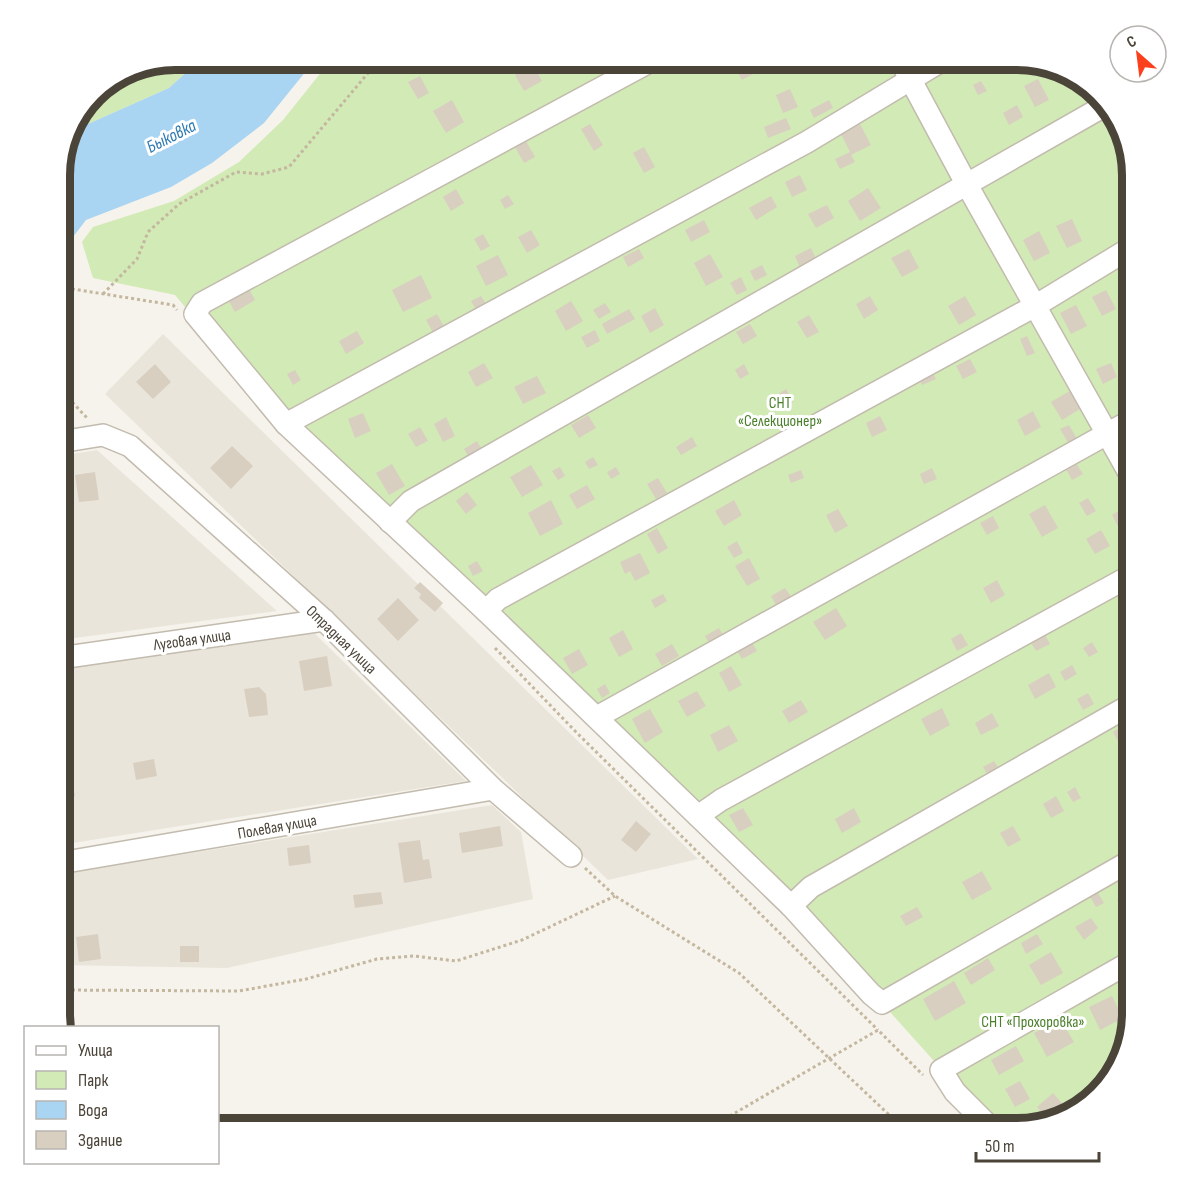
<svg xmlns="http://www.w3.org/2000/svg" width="1192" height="1188" viewBox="0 0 1192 1188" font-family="'Sofia Sans Condensed',sans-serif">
	<rect width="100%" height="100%" fill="#f6f3ec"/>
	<g fill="#eae5da">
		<polygon points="163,334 698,859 608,880 105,394"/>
		<polygon points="97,450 277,611 60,640 60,456"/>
		<polygon points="309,628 466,781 60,845 60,663"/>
		<polygon points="492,805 521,832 533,899 227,968 60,965 60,874"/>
	</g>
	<g fill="#d2eab5">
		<polygon points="175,60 200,60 169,88 70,132 72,124 99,89"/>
		<polygon points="331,60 1024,60 1067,72 1103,99 1132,175 1132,1013 1123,1057 1093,1099 1017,1128 994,1128 882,1003 279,419 175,295 93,278 82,242 93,227 174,201 239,162 283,120"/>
	</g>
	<polygon fill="#a9d4f2" points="200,60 315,60 264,123 212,163 171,187 86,220 60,254 60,167 70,132 169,88"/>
	<g fill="#d8cfc1">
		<polygon points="488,60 514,60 494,71"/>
		<polygon points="748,64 753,74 742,80 736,70"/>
		<polygon points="533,65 542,81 524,91 515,75"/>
		<polygon points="420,76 429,93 418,99 408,82"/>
		<polygon points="1038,79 1049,100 1035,107 1024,86"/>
		<polygon points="981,81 987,91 978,95 973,85"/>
		<polygon points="790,89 798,107 783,113 776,95"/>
		<polygon points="452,100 464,122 446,133 433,111"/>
		<polygon points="829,100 833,108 814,118 810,110"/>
		<polygon points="1017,105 1023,117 1009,125 1003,113"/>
		<polygon points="786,118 791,129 768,138 764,127"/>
		<polygon points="590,124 603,145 594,151 581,129"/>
		<polygon points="860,124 871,145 851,155 855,162 840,169 835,159 850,152 841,134"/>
		<polygon points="526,141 535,157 524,163 515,147"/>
		<polygon points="644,147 655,167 644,173 633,153"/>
		<polygon points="800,175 807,190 792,197 785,182"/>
		<polygon points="868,188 881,208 860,221 848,201"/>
		<polygon points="456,189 464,203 451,211 443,197"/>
		<polygon points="508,195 514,204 505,209 500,200"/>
		<polygon points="771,196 777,207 756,220 749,208"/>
		<polygon points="827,205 834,218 816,228 808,214"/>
		<polygon points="1072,219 1082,241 1067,248 1056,226"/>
		<polygon points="704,220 710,232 691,242 685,230"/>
		<polygon points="531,230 540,245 527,253 518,237"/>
		<polygon points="1039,231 1050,253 1034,261 1023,240"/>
		<polygon points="483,234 490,246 481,251 474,239"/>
		<polygon points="811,248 816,259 800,268 795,256"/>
		<polygon points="639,249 644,258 628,267 623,257"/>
		<polygon points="909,249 919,268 902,277 891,258"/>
		<polygon points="710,254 723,277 706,286 694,263"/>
		<polygon points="498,255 508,275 486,286 476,266"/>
		<polygon points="762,265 767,275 755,281 750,271"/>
		<polygon points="421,275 432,298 403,312 392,290"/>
		<polygon points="741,277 747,290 737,295 730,283"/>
		<polygon points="246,284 255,300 235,312 226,296"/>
		<polygon points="1106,290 1116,309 1102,316 1092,297"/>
		<polygon points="481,296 489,309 479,315 471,301"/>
		<polygon points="870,296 878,310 864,319 856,304"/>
		<polygon points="965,296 976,315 959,325 948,306"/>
		<polygon points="571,301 583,321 566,331 555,311"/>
		<polygon points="605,303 611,312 599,319 593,310"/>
		<polygon points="1076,305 1087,326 1071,334 1060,313"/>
		<polygon points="655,308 664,325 650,333 641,316"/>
		<polygon points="629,309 635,319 607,334 602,324"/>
		<polygon points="437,314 446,330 435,336 426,320"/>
		<polygon points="809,315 819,332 807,338 797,322"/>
		<polygon points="750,324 757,336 743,344 736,332"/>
		<polygon points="595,330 600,341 587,348 581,337"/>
		<polygon points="357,331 364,343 346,354 339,341"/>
		<polygon points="1027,336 1035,353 1027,356 1020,339"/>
		<polygon points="970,359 977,372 963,379 956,366"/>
		<polygon points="484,363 493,378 476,387 468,372"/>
		<polygon points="1111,363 1117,377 1103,384 1096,369"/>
		<polygon points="155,364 171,382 153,399 136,382"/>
		<polygon points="744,364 749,374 740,379 735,370"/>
		<polygon points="295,370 301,380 293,385 287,374"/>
		<polygon points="931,370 936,379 922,385 918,376"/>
		<polygon points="537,376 546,393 523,404 514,387"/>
		<polygon points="1075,388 1085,406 1062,420 1051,402"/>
		<polygon points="786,389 793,402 784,407 777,395"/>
		<polygon points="1033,411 1041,427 1025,436 1017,420"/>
		<polygon points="363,413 371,431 355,438 348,419"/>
		<polygon points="588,415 596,428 579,438 571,425"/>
		<polygon points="880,416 887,430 872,437 866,423"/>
		<polygon points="446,417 455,436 443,442 434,424"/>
		<polygon points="1069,425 1077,439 1069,444 1060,429"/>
		<polygon points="420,427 428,441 416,447 408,434"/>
		<polygon points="692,437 697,446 681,455 676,447"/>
		<polygon points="477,441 483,451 470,459 464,449"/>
		<polygon points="232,446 253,466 231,489 210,468"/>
		<polygon points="593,457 598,465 589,469 585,462"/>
		<polygon points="1076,463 1083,474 1072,480 1066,469"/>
		<polygon points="392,464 405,486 389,495 376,473"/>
		<polygon points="531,465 543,485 522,497 510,477"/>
		<polygon points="560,467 565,476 558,480 552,471"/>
		<polygon points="616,467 620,474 611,479 607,472"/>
		<polygon points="932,468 937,479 924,484 920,474"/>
		<polygon points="801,470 804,478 791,483 788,475"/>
		<polygon points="95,472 99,500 79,502 75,475"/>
		<polygon points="658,478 667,493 656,499 647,484"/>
		<polygon points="587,485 595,499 577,509 569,495"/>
		<polygon points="467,492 477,505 466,514 456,501"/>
		<polygon points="1088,498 1096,511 1087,516 1079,503"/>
		<polygon points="551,500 563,524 540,536 528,513"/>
		<polygon points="734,500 742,515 724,526 715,511"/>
		<polygon points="1045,505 1058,528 1042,537 1029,514"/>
		<polygon points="1125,507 1132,520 1132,528 1122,534 1112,515"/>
		<polygon points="838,509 848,526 835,533 826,515"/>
		<polygon points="993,516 999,528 987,535 980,523"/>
		<polygon points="657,528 668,548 658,554 647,534"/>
		<polygon points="1101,530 1110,546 1095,554 1086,539"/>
		<polygon points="737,541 743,553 734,558 727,547"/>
		<polygon points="67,550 71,573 60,574 60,551"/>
		<polygon points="640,553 650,573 635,581 630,571 625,574 620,562"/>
		<polygon points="749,558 760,579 747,586 735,566"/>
		<polygon points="477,561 483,571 473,576 468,566"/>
		<polygon points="997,580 1005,595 991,603 983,588"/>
		<polygon points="420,582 443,603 435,612 419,598 421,594 414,588"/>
		<polygon points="785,588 792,598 777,607 771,596"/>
		<polygon points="663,594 667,601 655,608 651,600"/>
		<polygon points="398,598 419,620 398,641 377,619"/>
		<polygon points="836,608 847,626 825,640 813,622"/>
		<polygon points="719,628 724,637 710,645 705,636"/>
		<polygon points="623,630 633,649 619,657 609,638"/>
		<polygon points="961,633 968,645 957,651 951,639"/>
		<polygon points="1044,633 1050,644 1036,651 1030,641"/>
		<polygon points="750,639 757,651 742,659 735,648"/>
		<polygon points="1092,642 1098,652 1089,657 1083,648"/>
		<polygon points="672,644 679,656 662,666 655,654"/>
		<polygon points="579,649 588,665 572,674 563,658"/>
		<polygon points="327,656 332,686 304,691 299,661"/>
		<polygon points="1072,665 1077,674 1065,681 1060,672"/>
		<polygon points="731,666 742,685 729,692 719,673"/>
		<polygon points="1049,673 1056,687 1035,699 1028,685"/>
		<polygon points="1126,677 1131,686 1123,691 1118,682"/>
		<polygon points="605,684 610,693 602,698 597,689"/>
		<polygon points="259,687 266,694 268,715 249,717 244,689"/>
		<polygon points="697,691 706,706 687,717 678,701"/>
		<polygon points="1088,693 1094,704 1083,710 1077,699"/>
		<polygon points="801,700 808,712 789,723 782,711"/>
		<polygon points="942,708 950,725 930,736 921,719"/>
		<polygon points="650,709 663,732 645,743 632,719"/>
		<polygon points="992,713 999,726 981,735 975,723"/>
		<polygon points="729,725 738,741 718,752 710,735"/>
		<polygon points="1124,725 1132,741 1121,747 1113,732"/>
		<polygon points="154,759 157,776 136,780 133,763"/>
		<polygon points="994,761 1000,770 989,777 983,767"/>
		<polygon points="71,775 75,796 60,799 60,777"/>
		<polygon points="1075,787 1081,798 1073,802 1067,792"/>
		<polygon points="1056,796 1064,811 1051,818 1043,804"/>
		<polygon points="743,808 753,825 739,832 729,815"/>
		<polygon points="854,808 861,822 842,833 835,819"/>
		<polygon points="636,821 651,834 636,852 621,840"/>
		<polygon points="500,826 503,846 462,853 459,833"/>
		<polygon points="1013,826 1021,840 1008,847 1000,833"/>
		<polygon points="420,840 423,860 429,859 432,878 404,883 398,843"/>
		<polygon points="309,845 311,863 289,866 287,848"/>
		<polygon points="982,871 992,889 972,900 962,882"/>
		<polygon points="1096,890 1104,903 1096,907 1089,895"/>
		<polygon points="1132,891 1132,925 1117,900"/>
		<polygon points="381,892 383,904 355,908 353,895"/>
		<polygon points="917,907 923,917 906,926 900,916"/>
		<polygon points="1091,918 1098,928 1084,940 1075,927"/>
		<polygon points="98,934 101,959 79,962 76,937"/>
		<polygon points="1037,934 1043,944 1026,954 1021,943"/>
		<rect x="180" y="946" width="19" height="16"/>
		<polygon points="1051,952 1063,973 1041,985 1029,965"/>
		<polygon points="988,958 995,970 971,985 964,973"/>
		<polygon points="954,981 966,1003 935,1021 923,999"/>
		<polygon points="1112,996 1123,1018 1100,1030 1089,1007"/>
		<polygon points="1060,1019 1074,1042 1047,1057 1034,1033"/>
		<polygon points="1016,1046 1024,1061 999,1075 991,1060"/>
		<polygon points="1020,1081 1030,1099 1015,1107 1005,1089"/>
		<polygon points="1053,1093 1067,1109 1046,1117 1037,1107"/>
	</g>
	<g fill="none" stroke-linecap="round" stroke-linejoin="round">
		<g stroke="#c2bbae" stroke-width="24">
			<g id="minor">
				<polyline points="653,60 202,303 195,314 286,424 486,611 791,906 871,994 882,1003 1132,860"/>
				<polyline points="900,60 967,185 1132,478"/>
				<polyline points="286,424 807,142 943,60"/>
				<polyline points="60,442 103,435 130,446 324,620 493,789 571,856"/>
				<polyline points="390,522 411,501 1106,105"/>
				<polyline points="486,611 498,599 1035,306 1132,247"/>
				<polyline points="60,658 324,620"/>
				<polyline points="597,717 1132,420"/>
				<polyline points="698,816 721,800 1132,575"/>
				<polyline points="60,863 493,789"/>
				<polyline points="791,906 811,887 1132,704"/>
				<polyline points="991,1128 955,1092 941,1070 1132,961"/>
			</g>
		</g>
		<g stroke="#c4b79f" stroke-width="3" stroke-dasharray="3 3" stroke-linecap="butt">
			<polyline points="60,287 173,305 177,310"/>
			<polyline points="103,294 137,259 148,232 179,204 236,172 262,174 289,167 379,60"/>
			<polyline points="60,389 87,418"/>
			<polyline points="495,648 576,732 878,1030"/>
			<polyline points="585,868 615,896 739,973 903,1128"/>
			<polyline points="60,990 239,991 306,979 377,959 414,956 456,961 522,940 615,896"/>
			<polyline points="709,1128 878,1030 923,1075"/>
		</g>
		<use href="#minor" stroke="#fff" stroke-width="21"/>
	</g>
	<g text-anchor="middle" stroke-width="6" stroke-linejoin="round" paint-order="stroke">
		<g font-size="16" fill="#4a7f2a" stroke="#fff">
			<text x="780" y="408">СНТ<tspan x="780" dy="18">«Селекционер»</tspan></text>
			<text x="1033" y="1027">СНТ «Прохоровка»</text>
		</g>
		<g font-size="16" fill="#4b4439" stroke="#fff">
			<text transform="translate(192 639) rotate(-8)" y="6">Луговая улица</text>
			<text transform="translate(342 639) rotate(44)" y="6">Отрадная улица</text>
			<text transform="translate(277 826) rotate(-10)" y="6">Полевая улица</text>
		</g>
		<g font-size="18" font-style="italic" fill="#2e7ab2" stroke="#fff">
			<text transform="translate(171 136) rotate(-27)" y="6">Быковка</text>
		</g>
	</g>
	<path d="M0 0H1192V1188H0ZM175 70H1017A105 105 0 0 1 1122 175V1013A105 105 0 0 1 1017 1118H175A105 105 0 0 1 70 1013V175A105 105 0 0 1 175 70Z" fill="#fff" fill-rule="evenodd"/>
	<path fill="none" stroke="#4b4439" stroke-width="8" d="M175 70H1017A105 105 0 0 1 1122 175V1013A105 105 0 0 1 1017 1118H175A105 105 0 0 1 70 1013V175A105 105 0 0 1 175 70Z"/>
	<rect x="24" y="1026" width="195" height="138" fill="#ffffff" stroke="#b7b4b0" stroke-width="1.5"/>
	<rect x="36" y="1046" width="30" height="9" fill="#ffffff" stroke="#b7b4b0" stroke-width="1.5"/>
	<text x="78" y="1056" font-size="18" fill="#4b4439">Улица</text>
	<rect x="36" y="1071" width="30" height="18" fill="#d2eab5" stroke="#b7b4b0" stroke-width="1.5"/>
	<text x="78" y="1086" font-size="18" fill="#4b4439">Парк</text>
	<rect x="36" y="1101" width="30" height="18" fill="#a9d4f2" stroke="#b7b4b0" stroke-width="1.5"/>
	<text x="78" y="1116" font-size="18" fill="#4b4439">Вода</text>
	<rect x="36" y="1131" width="30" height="18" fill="#d8cfc1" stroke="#b7b4b0" stroke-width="1.5"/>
	<text x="78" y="1146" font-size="18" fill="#4b4439">Здание</text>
	<g transform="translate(1138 54) rotate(332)"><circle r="28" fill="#ffffff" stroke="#b7b4b0" stroke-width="1.5"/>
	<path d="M0-4.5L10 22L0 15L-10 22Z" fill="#fc3f1d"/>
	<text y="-9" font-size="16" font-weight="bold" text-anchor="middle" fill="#4b4439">С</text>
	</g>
	<path d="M976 1152v9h123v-9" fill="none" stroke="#4b4439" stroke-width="3"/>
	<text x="985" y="1152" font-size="18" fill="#4b4439" stroke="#ffffff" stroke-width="4.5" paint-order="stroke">50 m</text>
</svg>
